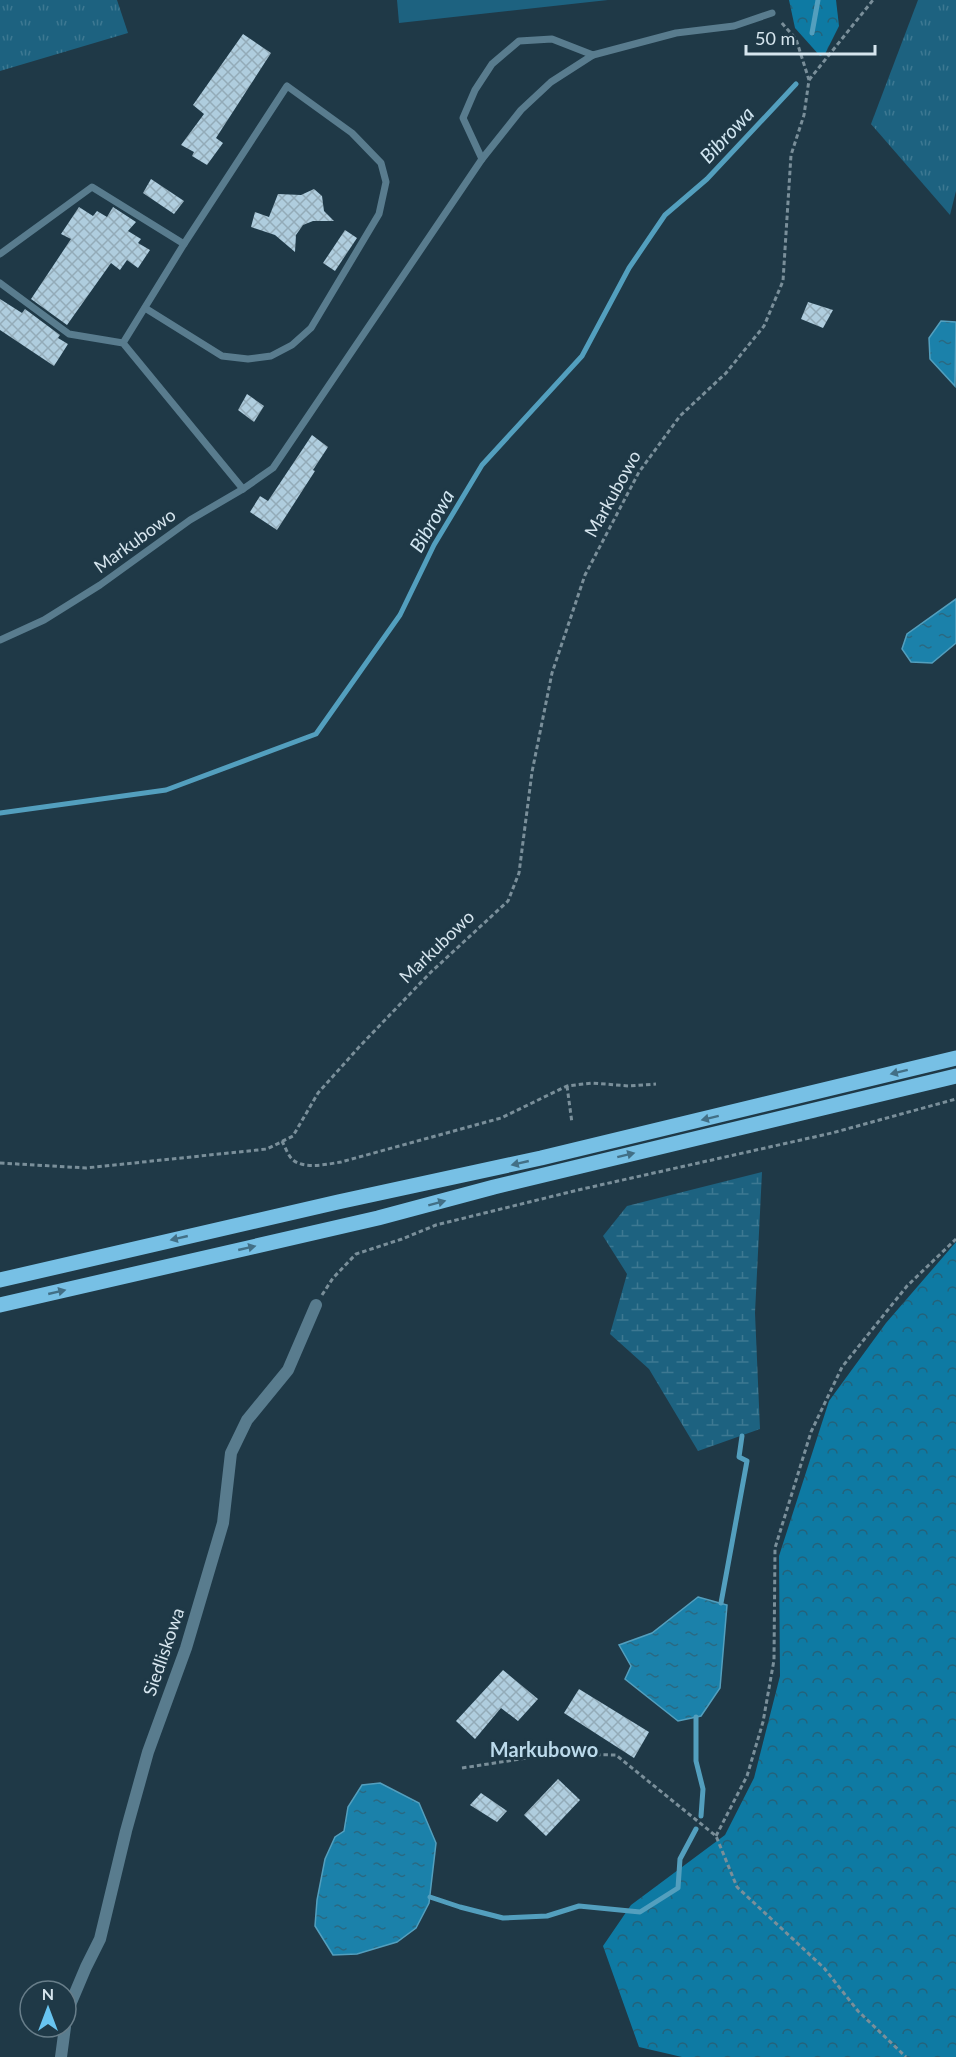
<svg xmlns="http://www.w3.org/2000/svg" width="956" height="2057" viewBox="0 0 956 2057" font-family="Lato,sans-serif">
	<defs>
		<pattern id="grass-tufts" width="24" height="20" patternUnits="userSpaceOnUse" patternTransform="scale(1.5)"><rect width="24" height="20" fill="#1d6280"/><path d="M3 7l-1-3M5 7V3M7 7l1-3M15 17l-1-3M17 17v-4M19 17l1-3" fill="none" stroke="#3d7892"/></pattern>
		<pattern id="forest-crowns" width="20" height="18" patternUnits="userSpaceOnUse" patternTransform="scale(1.5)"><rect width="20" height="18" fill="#0e7aa3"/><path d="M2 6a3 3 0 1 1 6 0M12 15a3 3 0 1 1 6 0" fill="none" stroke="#24627a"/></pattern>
		<pattern id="wetland-marsh" width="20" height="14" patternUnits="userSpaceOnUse" patternTransform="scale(1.5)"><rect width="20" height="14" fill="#1d6280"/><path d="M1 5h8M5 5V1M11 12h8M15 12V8" fill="none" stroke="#3d7892"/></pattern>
		<pattern id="water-ripples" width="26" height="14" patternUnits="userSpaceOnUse" patternTransform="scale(1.5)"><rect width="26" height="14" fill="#1b81aa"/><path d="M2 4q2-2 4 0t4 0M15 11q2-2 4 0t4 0" fill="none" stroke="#2a6982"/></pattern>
		<pattern id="building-cross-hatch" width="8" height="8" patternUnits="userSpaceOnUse" patternTransform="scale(1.5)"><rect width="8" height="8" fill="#afcdde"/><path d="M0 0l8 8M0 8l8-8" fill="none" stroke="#93abb8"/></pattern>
	</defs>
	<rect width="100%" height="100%" fill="#1f3947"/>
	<g fill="url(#grass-tufts)">
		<polygon points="0,0 117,0 128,33 0,71"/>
		<polygon points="918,0 956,0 956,191 950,215 871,124"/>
	</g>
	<g fill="url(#forest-crowns)">
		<polygon points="789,0 836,0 839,26 825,54 820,56 795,28"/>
		<polygon points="956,1242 956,2057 682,2057 639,2047 603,1946 631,1905 725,1835 754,1778 780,1676 779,1556 829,1401 886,1323"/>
	</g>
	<polygon fill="url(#wetland-marsh)" points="762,1172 755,1313 760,1429 698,1451 649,1369 610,1334 627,1274 603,1236 627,1206"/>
	<polygon fill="#1d6280" points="397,0 608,0 399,23"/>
	<g fill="url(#water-ripples)" stroke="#539fbe" stroke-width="1.5">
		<polygon points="941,321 956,322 955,386 930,359 929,338"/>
		<polygon points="956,599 956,643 932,663 911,662 902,649 907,634"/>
		<polygon points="698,1597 727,1605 720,1688 701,1716 678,1721 625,1679 631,1666 619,1645 652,1633"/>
		<polygon points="380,1783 419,1803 436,1843 429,1903 416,1928 397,1942 357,1954 333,1955 315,1926 317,1900 325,1859 335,1837 344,1831 348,1807 362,1785"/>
	</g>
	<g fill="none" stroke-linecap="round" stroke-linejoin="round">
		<g stroke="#539fbe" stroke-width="5">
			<polyline points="812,33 818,0"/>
			<polyline points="0,813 166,790 316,734 400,615 434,545 482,465 582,356 629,268 665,215 707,179 796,84"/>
			<polyline points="721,1603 747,1461 739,1457 742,1436"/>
			<polyline points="696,1717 696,1761 703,1789 701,1816"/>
			<polyline points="430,1897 460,1907 503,1918 547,1916 579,1906 640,1912 678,1888 680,1859 696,1829"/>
		</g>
	</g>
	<g fill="url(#building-cross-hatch)">
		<polygon points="243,34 271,53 216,138 223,143 207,165 192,156 194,152 181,145 204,114 193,105"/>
		<polygon points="151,179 184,201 174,214 143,193"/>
		<polygon points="314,189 322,196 324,211 334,221 313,221 303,225 296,235 295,252 275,235 251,227 255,212 269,217 278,194 301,195"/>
		<polygon points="79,207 93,216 97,211 107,217 113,207 136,222 128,231 141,239 138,243 150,250 138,268 127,260 120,270 111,263 67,325 31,299 71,239 61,234"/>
		<polygon points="345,230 357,238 335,271 323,263"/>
		<polygon points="0,299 22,313 25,309 60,335 58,338 68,344 54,366 0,330"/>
		<polygon points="808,302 833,310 823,328 801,319"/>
		<polygon points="247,394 264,406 254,422 238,410"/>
		<polygon points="312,435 328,447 313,470 315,471 277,530 250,512 260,496 268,501"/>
		<polygon points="503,1670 538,1699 518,1721 501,1708 475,1739 456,1721"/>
		<polygon points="579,1689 649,1732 634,1758 564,1713"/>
		<polygon points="558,1779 580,1800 546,1836 524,1815"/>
		<polygon points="481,1793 507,1811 497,1822 470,1805"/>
	</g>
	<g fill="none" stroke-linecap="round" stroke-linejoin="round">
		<g stroke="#7a8f9a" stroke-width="3" stroke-dasharray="4.5 3" stroke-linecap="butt">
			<polyline points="809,80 873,0"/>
			<polyline points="567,1086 572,1123"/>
			<path d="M282 1141C285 1147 288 1155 292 1159 303 1170 328 1164 341 1162L501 1118 567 1086 592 1083 629 1086 656 1084"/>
			<polyline points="0,1163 86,1168 267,1149 293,1136 318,1093 360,1046 430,973 508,901 519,873 532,772 552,673 585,575 639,472 680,416 726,373 764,326 783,281 791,155 804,115 809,80 796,39 780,21"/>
			<polyline points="322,1295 333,1278 356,1254 402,1239 436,1225 578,1190 832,1133 956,1099"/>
			<polyline points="462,1768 553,1754 616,1755 716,1836 737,1887 824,1968 858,2011 906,2057"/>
			<polyline points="716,1836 747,1776 763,1722 774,1660 775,1548 811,1432 842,1367 907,1286 956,1239"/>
		</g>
		<g stroke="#597c8e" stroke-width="7">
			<polyline points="482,159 521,110 551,82 593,55"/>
			<polyline points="0,254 92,187 184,244 123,343"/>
			<polyline points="0,283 69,334 123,343 243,489"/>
			<polyline points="145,308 222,356 248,359 271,356 292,345 311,328 379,214 386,182 381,163 352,133 287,86 184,244"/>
			<polyline points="0,640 44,620 100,585 190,520 243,489 273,468 482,159 463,118 475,90 492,64 519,41 552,39 593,55 676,33 734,26 772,13"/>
		</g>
		<g stroke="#597c8e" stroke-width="12">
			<polyline points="66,2022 67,2012 86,1967 100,1939 126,1831 148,1752 186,1648 223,1523 231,1453 247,1420 288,1370 316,1305"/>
			<polyline points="61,2057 65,2027"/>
		</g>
		<g stroke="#77c0e5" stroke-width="15">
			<polyline points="0,1280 338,1202 541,1158 956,1058"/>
			<polyline points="0,1305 378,1218 494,1187 956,1076"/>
		</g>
	</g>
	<defs><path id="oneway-solid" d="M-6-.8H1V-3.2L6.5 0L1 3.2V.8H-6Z" transform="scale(1.5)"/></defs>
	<g fill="#426f86">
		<use href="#oneway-solid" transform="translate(899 1072) rotate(166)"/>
		<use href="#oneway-solid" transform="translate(710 1118) rotate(166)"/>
		<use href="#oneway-solid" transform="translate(626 1155) rotate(-14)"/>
		<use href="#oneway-solid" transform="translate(520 1163) rotate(167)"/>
		<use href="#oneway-solid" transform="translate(437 1203) rotate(-15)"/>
		<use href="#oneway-solid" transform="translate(179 1238) rotate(167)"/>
		<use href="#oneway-solid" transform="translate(247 1248) rotate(-13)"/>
		<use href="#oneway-solid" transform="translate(57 1292) rotate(-13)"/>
	</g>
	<g text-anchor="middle" stroke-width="6" stroke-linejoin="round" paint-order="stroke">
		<g font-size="18" fill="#d6e5ee" stroke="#1f3947">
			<text transform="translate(613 494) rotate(-61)" y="6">Markubowo</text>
			<text transform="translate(135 541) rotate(-36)" y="6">Markubowo</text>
			<text transform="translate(437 947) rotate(-44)" y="6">Markubowo</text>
			<text transform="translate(164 1652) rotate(-71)" y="6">Siedliskowa</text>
		</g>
		<g font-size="20" font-style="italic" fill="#d2e7f2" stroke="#1f3947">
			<text transform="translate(727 135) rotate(-47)" y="7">Bibrowa</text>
			<text transform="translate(432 521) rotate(-60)" y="7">Bibrowa</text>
		</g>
		<g font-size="20" font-weight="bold" fill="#bbdaeb" stroke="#1f3947">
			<text x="544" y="1757">Markubowo</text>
		</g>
	</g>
	<g transform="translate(48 2009)"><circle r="28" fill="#1f3947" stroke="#687e8a" stroke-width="1.5"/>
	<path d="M0-4.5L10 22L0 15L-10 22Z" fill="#68c4f0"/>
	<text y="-9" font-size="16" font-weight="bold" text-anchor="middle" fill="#d6e5ee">N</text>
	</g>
	<path d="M746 45v9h129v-9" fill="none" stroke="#d6e5ee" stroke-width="3"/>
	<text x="755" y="45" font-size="18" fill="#d6e5ee" stroke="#1f3947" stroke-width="4.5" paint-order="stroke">50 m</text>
</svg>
